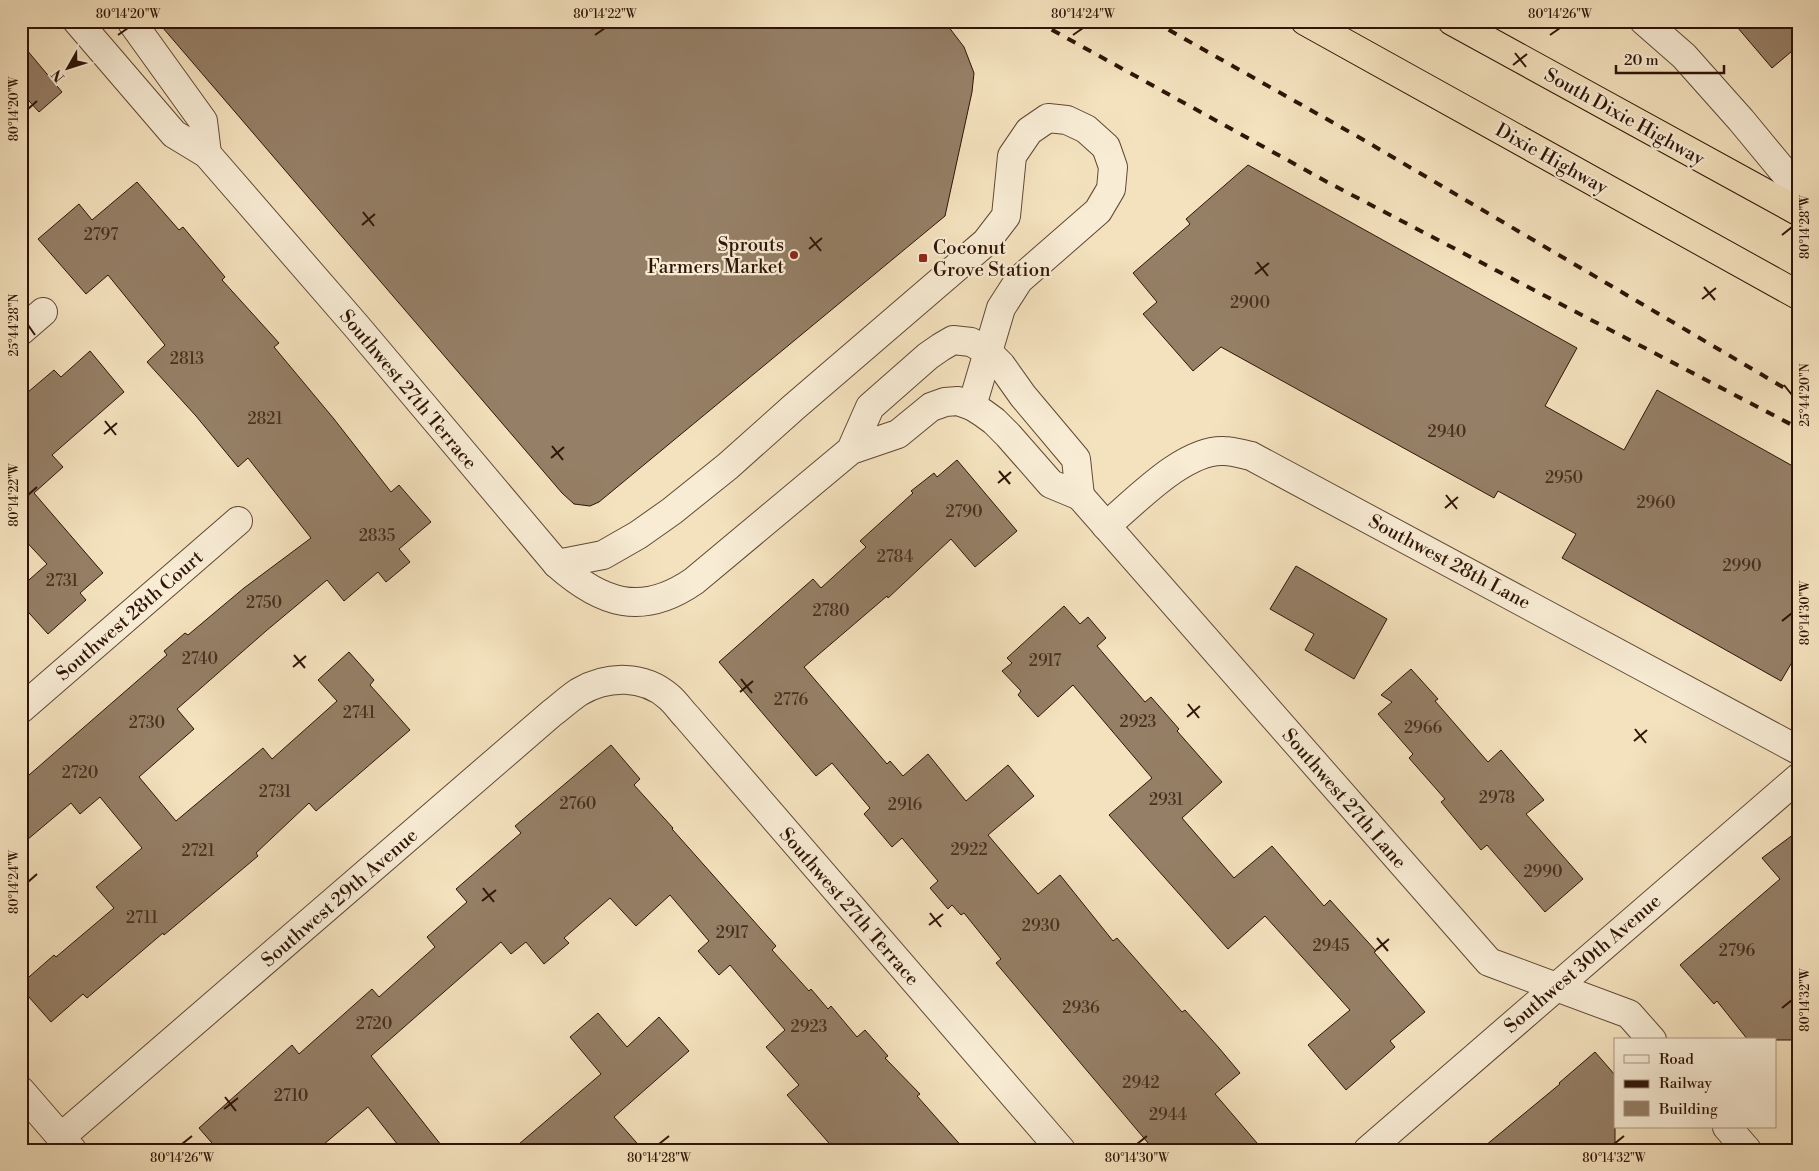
<svg xmlns="http://www.w3.org/2000/svg" width="1819" height="1171" viewBox="0 0 1819 1171" font-family="'Libre Bodoni',serif">
	<rect width="100%" height="100%" fill="#f4e2be"/>
	<filter id="stains"><feTurbulence type="fractalNoise" baseFrequency=".004" numOctaves="4"/><feColorMatrix values="0 0 0 0 .2 0 0 0 0 .09 0 0 0 0 .02 0 0 0 .5 -.17"/></filter>
	<radialGradient id="worn" r=".72"><stop offset=".6" stop-color="#630" stop-opacity="0"/><stop offset="1" stop-color="#630" stop-opacity=".3"/></radialGradient>
	<g fill="#957f66" stroke="#2f1406">
		<polygon points="157,21 940,21 948,26 964,47 974,73 972,92 945,216 599,502 590,506 574,504 562,493"/>
		<polygon points="1732,21 1798,21 1798,46 1772,68"/>
		<polygon points="21,43 62,92 39,112 21,92"/>
		<polygon points="1248,165 1577,348 1545,406 1624,450 1657,390 1798,469 1798,652 1781,681 1562,558 1576,534 1498,491 1494,498 1221,347 1193,371 1143,314 1157,302 1133,273 1190,224 1186,219"/>
		<polygon points="137,182 179,230 183,227 225,277 222,280 279,343 274,347 334,419 391,492 399,485 431,522 399,549 410,562 386,582 378,572 344,601 327,580 266,631 177,709 194,729 139,777 176,821 263,748 272,759 337,701 318,680 349,652 374,680 370,685 410,730 316,811 309,803 256,853 258,856 164,935 163,933 87,998 83,994 51,1022 21,988 21,984 54,955 56,957 114,908 96,887 142,848 100,797 80,814 71,803 21,845 21,782 167,655 164,651 185,633 188,635 244,588 311,538 248,458 238,467 196,416 147,362 165,345 108,275 86,294 38,239 79,204 92,220"/>
		<polygon points="90,351 124,392 52,455 63,467 34,493 103,573 80,593 86,600 48,634 21,604 21,587 47,564 21,536 21,398 54,370 61,377"/>
		<polygon points="957,460 1017,531 975,567 951,539 888,598 887,596 804,667 887,764 890,761 903,776 928,754 966,801 1008,765 1034,796 988,835 1038,894 1060,875 1113,941 1117,938 1182,1012 1185,1010 1219,1048 1240,1073 1215,1094 1263,1150 1154,1150 996,963 1001,959 964,913 961,915 952,905 948,909 930,888 938,881 902,838 892,847 864,814 870,808 832,763 816,776 719,662 813,579 821,588 866,547 860,541 913,493 911,491 934,473 937,477"/>
		<polygon points="1296,566 1387,619 1354,679 1305,650 1314,634 1270,609"/>
		<polygon points="1064,606 1080,624 1088,617 1106,638 1097,646 1145,702 1151,697 1179,729 1177,731 1222,782 1182,818 1234,878 1272,846 1324,906 1330,900 1376,951 1374,952 1425,1012 1390,1041 1395,1047 1346,1090 1308,1045 1350,1010 1265,916 1228,949 1109,815 1152,778 1073,685 1038,717 1018,695 1021,691 1002,671 1012,663 1007,658"/>
		<polygon points="1411,669 1438,699 1435,701 1488,762 1501,750 1544,800 1526,814 1583,879 1545,912 1487,845 1481,850 1441,802 1445,799 1409,758 1413,754 1378,714 1392,702 1381,695"/>
		<polygon points="611,745 640,779 634,785 673,828 672,829 776,946 772,950 809,991 811,989 828,1009 831,1006 857,1037 865,1030 888,1056 885,1058 920,1094 917,1096 965,1150 835,1150 787,1095 799,1085 766,1047 785,1030 730,965 719,975 698,951 709,941 670,895 636,926 610,898 564,938 569,943 544,964 526,942 511,954 501,942 371,1056 445,1150 402,1150 368,1107 317,1150 218,1150 199,1128 292,1045 299,1054 372,989 379,997 435,947 427,937 467,902 456,889 521,833 515,826"/>
		<polygon points="1798,831 1798,1040 1748,1040 1717,1001 1714,1004 1680,965 1780,879 1762,858"/>
		<polygon points="598,1013 627,1047 659,1017 689,1051 614,1117 643,1150 512,1150 601,1074 570,1037"/>
		<polygon points="1595,1052 1615,1075 1615,1150 1480,1150 1560,1084 1559,1083"/>
	</g>
	<g fill="none" stroke-linecap="round" stroke-linejoin="round">
		<g stroke="#604834" stroke-width="30">
			<g id="minor">
				<path d="M77 21 174 134 207 154 358 328 557 564C602 604 642 617 694 581L851 450 898 434 931 407 945 402 958 401 972 406 983 413 994 421 1008 435 1051 484 1080 496 1076 459 1023 396 1001 365 987 351 971 342 953 340 941 347 928 356 870 407 851 450"/>
				<polyline points="131,21 203,121 207,154"/>
				<polyline points="1644,21 1684,56 1741,120 1798,189"/>
				<polyline points="21,331 43,312"/>
				<polyline points="1080,496 1489,962 1629,1014 1652,1040"/>
				<path d="M1106 526C1136 501 1184 449 1224 451 1233 451 1242 454 1251 456L1798 750"/>
				<polyline points="557,564 603,555 638,535 672,511 728,466 794,407 986,242 1006,216 1012,156 1029,131 1048,118 1067,120 1086,129 1106,147 1113,167 1111,189 1098,211 1019,280 1001,308 972,406"/>
				<polyline points="21,709 238,521"/>
				<polyline points="21,1091 72,1150"/>
				<polyline points="1727,1127 1747,1150"/>
				<path d="M61 1137 552 713C561 706 570 698 579 692 608 675 644 675 669 697 676 703 681 711 687 717L1061 1150"/>
				<polyline points="1368,1150 1798,778"/>
			</g>
		</g>
		<g stroke="#2f1406" stroke-width="30">
			<g id="highway">
				<polyline points="1305,21 1798,295"/>
				<polyline points="1452,21 1798,211"/>
			</g>
		</g>
		<use href="#minor" stroke="#f8ecd5" stroke-width="28"/>
		<use href="#highway" stroke="#f4e2be" stroke-width="28"/>
		<g stroke="#2f1406" stroke-width="4" stroke-dasharray="9 9" stroke-linecap="butt">
			<polyline points="1036,21 1329,183 1798,428"/>
			<polyline points="1153,21 1362,139 1798,396"/>
		</g>
	</g>
	<path fill="none" stroke="#2f1406" stroke-width="2" d="M118 35 128 28M595 35 605 28M1073 35 1083 28M1550 35 1560 28M1515 53 1526 67M1513 65 1527 54M28 109 37 101M363 212 374 226M362 225 375 214M1782 235 1792 227M810 237 821 251M809 249 822 238M1257 262 1268 276M1255 274 1269 263M1704 287 1715 300M1702 299 1716 288M28 325 35 335M1784 385 1792 395M105 421 116 435M104 434 117 423M552 446 563 460M551 458 564 447M999 471 1010 484M998 483 1011 472M28 495 37 487M1446 495 1457 509M1445 508 1458 497M1782 621 1792 613M294 655 305 668M293 667 306 656M741 679 752 693M740 692 753 681M1188 704 1199 718M1187 717 1200 706M1635 729 1646 743M1634 741 1647 730M28 882 37 874M483 888 494 902M482 901 496 890M930 913 941 927M929 925 943 914M1377 938 1388 951M1376 950 1389 939M1782 1008 1792 1000M225 1097 236 1111M224 1109 238 1098M182 1144 192 1136M659 1144 669 1136M1137 1144 1147 1136M1614 1144 1624 1136"/>
	<g fill="#8f2418" stroke="#f8ecd5" stroke-width="2">
		<circle cx="794" cy="255" r="5"/>
		<rect x="918" y="253" width="10" height="10" rx="2.5"/>
	</g>
	<g text-anchor="middle" stroke-width="4.5" stroke-linejoin="round" paint-order="stroke">
		<g font-size="16" fill="#482f1e">
			<text x="101" y="240">2797</text>
			<text x="1250" y="308">2900</text>
			<text x="187" y="364">2813</text>
			<text x="265" y="424">2821</text>
			<text x="1447" y="437">2940</text>
			<text x="1564" y="483">2950</text>
			<text x="1656" y="508">2960</text>
			<text x="964" y="517">2790</text>
			<text x="377" y="541">2835</text>
			<text x="895" y="562">2784</text>
			<text x="1742" y="571">2990</text>
			<text x="62" y="586">2731</text>
			<text x="264" y="608">2750</text>
			<text x="831" y="616">2780</text>
			<text x="200" y="664">2740</text>
			<text x="1045" y="666">2917</text>
			<text x="791" y="705">2776</text>
			<text x="359" y="718">2741</text>
			<text x="1138" y="727">2923</text>
			<text x="147" y="728">2730</text>
			<text x="1423" y="733">2966</text>
			<text x="80" y="778">2720</text>
			<text x="275" y="797">2731</text>
			<text x="1497" y="803">2978</text>
			<text x="1166" y="805">2931</text>
			<text x="578" y="809">2760</text>
			<text x="905" y="810">2916</text>
			<text x="969" y="855">2922</text>
			<text x="198" y="856">2721</text>
			<text x="1543" y="877">2990</text>
			<text x="142" y="923">2711</text>
			<text x="1041" y="931">2930</text>
			<text x="732" y="938">2917</text>
			<text x="1331" y="951">2945</text>
			<text x="1737" y="956">2796</text>
			<text x="1081" y="1013">2936</text>
			<text x="374" y="1029">2720</text>
			<text x="809" y="1032">2923</text>
			<text x="1141" y="1088">2942</text>
			<text x="291" y="1101">2710</text>
			<text x="1168" y="1120">2944</text>
		</g>
		<g font-size="19" fill="#2f1406" stroke="#f8ecd5">
			<text transform="translate(1625 116) rotate(29)" y="7">South Dixie Highway</text>
			<text transform="translate(1552 158) rotate(29)" y="7">Dixie Highway</text>
			<text transform="translate(409 389) rotate(50)" y="7">Southwest 27th Terrace</text>
			<text transform="translate(1450 561) rotate(28)" y="7">Southwest 28th Lane</text>
			<text transform="translate(129 615) rotate(-41)" y="7">Southwest 28th Court</text>
			<text transform="translate(1345 798) rotate(49)" y="7">Southwest 27th Lane</text>
			<text transform="translate(339 897) rotate(-41)" y="7">Southwest 29th Avenue</text>
			<text transform="translate(850 906) rotate(49)" y="7">Southwest 27th Terrace</text>
			<text transform="translate(1582 963) rotate(-41)" y="7">Southwest 30th Avenue</text>
		</g>
		<g font-size="19" fill="#2f1406" stroke="#f8ecd5" text-anchor="end">
			<text x="784" y="251">Sprouts<tspan x="784" dy="22">Farmers Market</tspan></text>
			<text x="933" y="254" text-anchor="start">Coconut<tspan x="933" dy="22">Grove Station</tspan></text>
		</g>
	</g>
	<rect width="1819" height="1171" fill="none" stroke="#f4e2be" stroke-width="55"/>
	<rect x="1614" y="1038" width="162" height="90" fill="#f8ecd5" stroke="#a89682"/>
	<rect x="1624" y="1055" width="25" height="8" fill="#f8ecd5" stroke="#a89682"/>
	<text x="1659" y="1064" font-size="15" fill="#2f1406">Road</text>
	<rect x="1624" y="1080" width="25" height="8" fill="#2f1406" stroke="#a89682"/>
	<text x="1659" y="1088" font-size="15" fill="#2f1406">Railway</text>
	<rect x="1624" y="1101" width="25" height="15" fill="#957f66" stroke="#a89682"/>
	<text x="1659" y="1114" font-size="15" fill="#2f1406">Building</text>
	<g transform="translate(68 68) rotate(231)" stroke="#f8ecd5" stroke-width="4" paint-order="stroke">
	<path d="M0-4L9 19L0 12L-9 19Z" fill="#2f1406"/>
	<text y="-8" font-size="14" font-weight="bold" text-anchor="middle" fill="#2f1406">N</text>
	</g>
	<path d="M1616 65v8h108v-8" fill="none" stroke="#2f1406" stroke-width="2.5"/>
	<text x="1624" y="65" font-size="15" fill="#2f1406" stroke="#f8ecd5" stroke-width="4" paint-order="stroke">20 m</text>
	<rect x="28" y="28" width="1764" height="1116" fill="none" stroke="#2f1406" stroke-width="2"/>
	<g font-size="12" text-anchor="middle" fill="#2f1406">
		<text x="128" y="18">80°14'20"W</text>
		<text x="605" y="18">80°14'22"W</text>
		<text x="1083" y="18">80°14'24"W</text>
		<text x="1560" y="18">80°14'26"W</text>
		<text transform="translate(14 109) rotate(-90)" y="4">80°14'20"W</text>
		<text transform="translate(1805 227) rotate(-90)" y="4">80°14'28"W</text>
		<text transform="translate(14 325) rotate(-90)" y="4">25°44'28"N</text>
		<text transform="translate(1805 395) rotate(-90)" y="4">25°44'20"N</text>
		<text transform="translate(14 495) rotate(-90)" y="4">80°14'22"W</text>
		<text transform="translate(1805 613) rotate(-90)" y="4">80°14'30"W</text>
		<text transform="translate(14 882) rotate(-90)" y="4">80°14'24"W</text>
		<text transform="translate(1805 1000) rotate(-90)" y="4">80°14'32"W</text>
		<text x="182" y="1162">80°14'26"W</text>
		<text x="659" y="1162">80°14'28"W</text>
		<text x="1137" y="1162">80°14'30"W</text>
		<text x="1614" y="1162">80°14'32"W</text>
	</g>
	<rect width="100%" height="100%" filter="url(#stains)"/>
	<rect width="100%" height="100%" fill="url(#worn)"/>
</svg>
